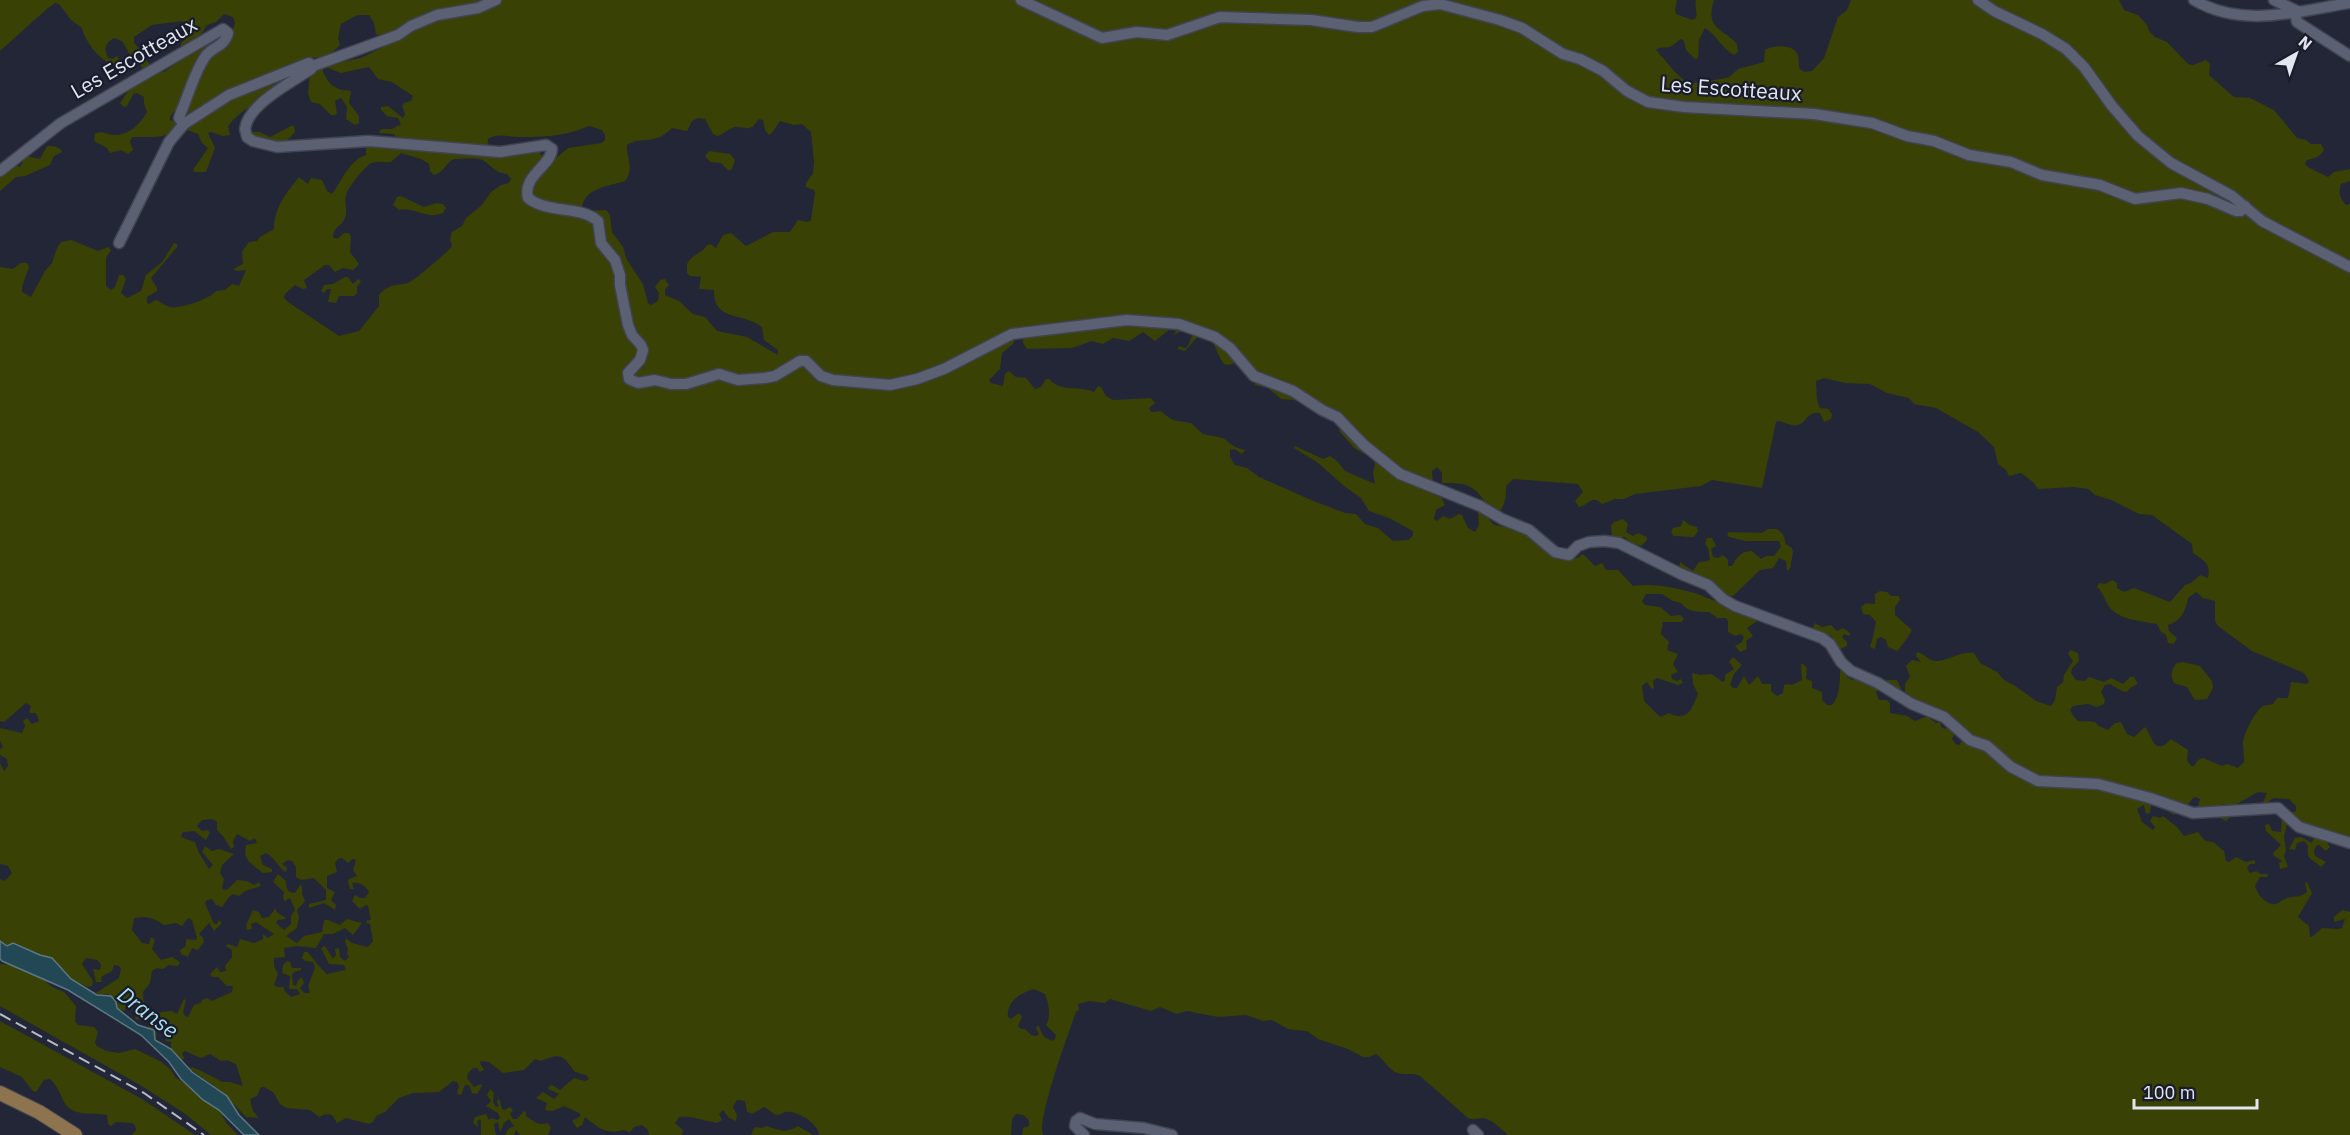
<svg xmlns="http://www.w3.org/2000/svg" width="2350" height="1135" viewBox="0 0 2350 1135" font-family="'IBM Plex Sans',sans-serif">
	<rect width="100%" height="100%" fill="#232636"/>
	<g fill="#394105" fill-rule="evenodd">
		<path d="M0 0H1677L1675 10 1676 14 1692 20 1696 18C1698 11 1694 7 1696 0H1714C1705 29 1721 27 1737 44L1738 52 1734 55C1722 49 1717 35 1705 28L1699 40 1698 58 1695 59 1686 50 1684 41 1681 39 1670 47 1659 48 1656 50 1676 73 1684 80 1692 83 1721 79 1729 77 1738 69 1764 62 1765 50C1773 45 1791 44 1797 53 1799 57 1799 63 1799 68L1804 72 1812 71 1824 58 1838 17 1847 10 1851 0H2119L2124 10 2138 15 2147 25 2149 31 2155 37 2167 42 2188 64 2193 65 2206 60 2210 64 2209 75 2234 97 2250 98 2274 110 2297 138 2306 140 2311 144H2321L2324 150C2320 157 2315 158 2307 160L2305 164 2308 167 2328 177 2334 172 2350 169V181L2341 184C2338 192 2340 199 2346 205L2350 204V840L2340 845 2326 841 2330 847 2326 851 2319 845H2317L2314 850 2315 856 2326 862 2321 867C2312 858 2306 861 2308 846L2304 841 2297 843 2295 850 2289 849 2295 838 2301 837 2312 843 2315 834 2287 823 2284 837 2286 851 2284 856 2288 867 2280 869 2279 863 2282 861 2274 856 2273 853 2281 845 2266 831 2265 825 2269 824 2272 831 2281 832 2282 817 2296 811V806L2289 799 2274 798 2262 805 2267 793 2258 792 2235 805 2230 817 2226 821 2220 818 2226 806 2224 804 2203 809 2198 806 2200 799 2198 798 2194 797 2185 808 2174 815 2166 810 2152 798 2150 813 2146 814 2144 805 2137 809 2142 822 2153 830 2155 827 2150 821 2153 816 2160 818 2163 816 2177 827 2184 836 2198 832 2205 841 2213 842 2224 851 2226 861 2229 862 2236 857 2246 862 2255 860V864H2250L2247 868 2250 873 2256 871 2261 874H2268L2267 877H2260L2255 886C2257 894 2267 906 2276 904 2282 902 2279 901 2285 899 2293 895 2299 899 2307 892L2305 883 2307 882 2312 893 2298 917 2309 926 2310 937 2313 936 2322 928 2338 929 2342 928 2345 919 2334 922V917L2342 910 2350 912V1135H1508C1502 1130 1492 1119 1483 1118 1477 1118 1475 1121 1468 1118L1420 1076C1412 1072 1404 1076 1395 1072 1387 1067 1383 1059 1376 1054L1369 1057H1363L1348 1049 1318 1039 1307 1031 1288 1029 1272 1020 1263 1021 1246 1015 1218 1017 1187 1011 1177 1014 1160 1007 1151 1011 1110 999 1105 1003 1089 1001 1078 1004 1079 1010 1076 1012C1069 1032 1036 1121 1043 1135H1022L1023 1128 1029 1126V1120L1023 1115 1016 1114 1012 1119 1011 1135H819C819 1124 797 1110 785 1112 782 1113 779 1115 776 1115L764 1107 752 1114 747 1112 745 1101 737 1100 733 1107 737 1115 736 1121 729 1118 723 1110 719 1114 722 1120 717 1123C712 1121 708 1122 703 1120 693 1117 689 1116 679 1117L675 1123 683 1130 682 1135H649L648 1130 642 1125 634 1127 630 1132 623 1130C606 1135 597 1127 585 1117L582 1125 577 1128 572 1121 581 1116 579 1113 564 1106 553 1111 545 1110 547 1103 536 1098 543 1092 554 1099 559 1094 548 1089 549 1086 552 1085 560 1090 574 1078 585 1081 589 1079 586 1075 575 1072C563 1056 562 1052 541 1061L535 1059 524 1070 503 1073 489 1062 481 1061 480 1063 484 1070 480 1072 477 1068H473L468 1073 467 1078 474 1087 481 1084 482 1086 477 1094 472 1093 469 1085H465L461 1095 457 1094 459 1086 457 1082 453 1081 439 1092 413 1093 399 1098 385 1112 376 1116 373 1122 369 1124 346 1118 337 1123 332 1115 326 1114 319 1117 310 1110 286 1108 280 1104 273 1092 264 1087H261L257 1096 250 1099 253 1111 259 1118 246 1117 221 1091 190 1069 192 1067C203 1072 212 1076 222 1082H230L243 1086 236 1064 227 1060 221 1061 210 1054 201 1058 185 1051 182 1053 184 1058 181 1061 171 1050V1042L165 1041 168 1034 170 1020 165 1021V1031L160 1026 157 1029 156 1040 155 1035 148 1027 153 1013V1022L155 1024 161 1012 172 1011 177 1014 184 999 186 1000 183 1012 185 1016 188 1017 194 1005 201 1003 202 1000 207 998 212 1001 232 992 233 986H227L218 977H212L210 974 217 967 220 972 226 971 225 966 232 957V950L226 946 228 944 237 947 240 939 254 943 263 939V934L268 938 274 934 256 922 251 924 252 929 247 930 246 925 253 910 259 912 262 918 269 917 275 909 279 914 285 917V919L278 920 276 923 284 930 291 924V916L295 910 290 898 285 901 283 899 284 892 273 882 278 874 286 881C286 888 287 893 295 893L300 885 302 886V893L305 901 297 910 299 917 297 928 286 936 297 943 304 936 322 932 324 920H328L340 925 347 919 362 923 353 935 345 928 333 934H324L316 948 298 946 284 948 285 957 274 958V966L278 974 274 985 277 987H284V990L291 997 300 994 297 989H289L290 976 282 973 283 965 287 961 290 962 292 968H301V970L294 972 292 975 293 985 296 986 298 980 302 977 304 983 300 988 304 993H310L308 986 315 968 313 962 305 961 302 958 304 952H308C313 959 320 968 327 974L346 970 344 965 329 964 321 948 325 946 333 959 336 955 335 949 339 948 340 957 345 961 349 957 347 954 348 949 345 942 346 938 352 943 368 947 373 941 370 924 366 923 367 920H371L368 906 366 905 360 909 352 901 355 895 361 898H365L369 892C365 885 359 882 352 883L354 889H350L348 882 349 879 357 876 353 870 356 860 353 859 348 863 342 858 338 859 335 863 337 872 327 876V888L335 892 331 900 336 905 335 910 324 903 309 908V904L326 900V890L314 878 301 880 296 877V867L292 861 288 860 282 864 287 868 286 872C277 867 275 857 266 853L260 856 263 865 272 869V872L263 873C253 864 242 861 246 845L257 843 255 838 250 841 237 834 233 841 234 847 231 849 223 836 217 830V822L212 819 202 820 197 826 202 831 208 830 210 833 206 840 194 831 183 832 181 837 195 842 199 853 209 869 213 865 202 852 205 846 212 851 219 849 234 854 222 865 220 873 224 879 222 888 224 890 228 889 237 880 247 881 254 885 259 882 261 886 245 891 239 896 233 894 229 897 222 907 216 905 212 899 207 900 205 903 214 924H217L219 920 222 923 214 931 209 923 199 934 203 938 204 942 198 950 192 948 188 957 181 954 180 950 186 946V939L196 940 197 938 192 920 188 918 182 926 176 923 164 925C155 918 146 916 134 918L132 930 142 943 149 944 151 937 155 940 152 949 161 960 172 957 180 962 178 966 169 965 163 969 157 968 152 971 150 983 143 992 144 1005 139 1020 135 1019 137 1006 135 1001 131 1000 124 1011 117 1008 116 1002 108 994 99 995 96 993 119 978 121 969 119 966 114 965 112 971 101 977 102 982H96L93 969 100 970 101 964 97 960 86 958 82 964 93 981 92 986 88 987 71 979 52 958 40 955 13 943 7 946 0 941V879L5 881 12 873 8 866 0 864V763L4 771 8 766 7 759 0 755V749L3 747 0 741V728L22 733 25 726 23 721 27 718 32 724 39 721 36 713H29L31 706 26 703 4 722 0 721V267L13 269 21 263H27L29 267 22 287V292L31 297 45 271 52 263 57 248 61 242 71 240 98 251 108 247 111 250 106 258V286L111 290 115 287 119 275H123L126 279 121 293 127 298 141 291 146 275 162 262 174 243 177 244V247L151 278 157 288V291L147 297V303L149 304 156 300C161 302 165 306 170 307 180 309 210 299 216 291L225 290 232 284 239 286 246 270 236 271 233 269 243 264 242 252 249 242 257 241 260 237 274 229C274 208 286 193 299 177L308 184 311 178 322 180 327 191 332 194C342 181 349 160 366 155V147L397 139 394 134 379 133 381 129H392L401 124 398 118 387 116 381 110V107L388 106 403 118 405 114 402 106 404 103 411 101 413 96 392 82 378 79 369 67 341 73 328 68 323 69V72C330 87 337 90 351 91L349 103 359 116V123L355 125 346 119 347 107 341 98 335 101 337 113 335 115H331L320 104 311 102 308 93 310 73 336 63 361 58 387 45 381 36 376 34 374 23 369 15H357L341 24 338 38 340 45C330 56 320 59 306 57L303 60 301 68C287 79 272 95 256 103 245 109 236 116 228 126L230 135 223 136 211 132 208 133 215 148 206 172H194L193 170 208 148 202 143 198 134 185 129 195 111 185 117 190 103 182 100 170 117V120L177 122C173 142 147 136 132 137L130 142 133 150 128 154 121 150 110 153 107 148 94 141 95 134C102 130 105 134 113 135 129 136 140 124 147 112L144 104V97L137 93H134L127 106 124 107 120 103 129 90 149 77 140 65 146 60 153 68 164 72 189 54 201 49 218 36 223 48 226 49 235 23 233 17 224 14 216 22 207 25 198 39 181 48V43L190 33 186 25 182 21 152 25 134 37V43L140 50 139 54 135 57 131 56 122 41 114 38C105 43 104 49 108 58L112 59 117 56 119 59 114 64C100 62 85 41 82 28L71 20 59 4 55 3 48 8 0 51ZM698 118 705 119 713 134 718 136C723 134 730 128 735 127 749 127 749 133 759 119L763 120 765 130 769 135 772 133 780 121 794 125 802 124 811 132 814 162 813 173 806 183V187L814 190 815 193 811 220 808 222 798 220 790 232H773L746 246 731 233 723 235 716 248 711 244 707 245C703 253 691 255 687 264V273L690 276 701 277 699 289 714 290C713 322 743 312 762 327L764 340 778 350V355L747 337 717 331 705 317 693 314 679 301 665 295V289L669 285 665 279 660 280 655 287 659 293 658 301 651 305 648 303 643 284 627 260 623 247 612 232 610 215 606 210 588 211 582 209C583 188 609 186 625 181 635 168 626 158 627 145 643 135 653 147 672 128L687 131 692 121ZM589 126 602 130 605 135V140L602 143 568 148 549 164 538 151C519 151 517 163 495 150 489 147 487 145 488 139 498 132 513 138 525 137 547 137 569 135 589 126ZM401 153 421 159 429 164 430 171 434 175C444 173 448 159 456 159 461 159 479 157 484 161 492 166 495 173 507 174L511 179 509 183 501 185 491 192 482 205 466 218 462 226 452 232 450 239 452 246C451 249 418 277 413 280 404 288 391 280 379 295V306L359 331 339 336 288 302 284 298 285 294 295 285 303 289 307 288 304 280 325 265H329L335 272 343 268 353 270 359 264 350 252 351 237 349 233H344L337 239 333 237C333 227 342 226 345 218 348 210 344 203 346 195 348 187 366 165 372 163 379 160 384 163 391 162ZM1174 326 1178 328 1173 335 1184 330 1193 333 1188 346 1185 348 1178 346V349L1185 351 1199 335 1213 341C1215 347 1220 359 1224 364L1229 365C1238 362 1244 359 1253 365L1255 385 1268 388 1281 399 1294 400 1298 393 1345 421 1339 431 1354 448 1370 457 1375 463 1373 474 1375 484 1345 471 1337 461 1330 456 1323 459 1297 447 1295 446 1294 448 1317 462 1344 486 1361 498 1369 511 1389 518 1413 531V536L1408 540 1393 541 1378 528 1365 524 1356 514 1345 513 1311 500 1259 477 1247 468 1235 465 1230 457V450L1234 449 1242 454 1245 450 1235 447 1223 438 1203 434 1191 423 1173 420 1160 411 1151 412 1149 408 1155 403 1151 398 1113 400 1106 396 1101 387 1098 386 1094 392C1079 385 1062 393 1049 379H1046L1041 387 1035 389 1026 378 1016 377 1009 371 1005 374 1003 386 991 383 989 380 1000 369 1002 353 1013 344 1016 335 1023 334V343L1027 349 1072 348 1092 341 1103 344 1113 338 1129 341 1143 332 1155 341ZM1824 378 1845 383 1870 384 1887 393 1909 398 1914 404 1936 408 1978 432 1994 447 1998 464 2006 470 2009 476 2021 473 2033 482 2038 489 2074 487 2088 489 2095 495 2111 500 2139 514 2152 515 2192 544 2193 553C2204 560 2211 564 2208 578L2200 575 2191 583 2185 585 2170 602 2134 588 2124 592 2117 588V583L2112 580 2105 584 2099 583 2097 587C2103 593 2103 596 2107 603 2115 620 2141 621 2157 624L2161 632 2166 635 2168 643 2174 644 2177 638 2169 631 2168 625C2180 622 2186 611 2188 598L2196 592 2203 598 2215 601V621L2218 626 2252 651 2304 673 2309 681 2307 684 2291 682 2288 698H2277L2273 704C2270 705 2266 705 2263 706 2256 710 2243 734 2243 743 2243 749 2244 755 2244 762L2238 768 2227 764 2222 766 2203 758 2198 760 2194 766H2191L2187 760 2188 750 2171 739C2154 758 2152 735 2145 727L2134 737 2127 734 2121 722 2115 723 2108 730 2099 726 2095 722C2080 719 2079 727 2070 710L2073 706 2088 704 2097 707 2104 704 2105 700 2101 692 2105 685 2110 684 2122 691 2127 692 2130 688 2138 684 2134 677H2130L2123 684 2111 678 2104 682 2089 677 2085 681 2076 680 2071 673 2072 668 2079 661 2078 653 2070 650 2068 654 2073 661 2064 675 2063 682 2057 687 2055 700 2051 706 2036 701 2014 685 2005 681 1997 672 1980 663 1974 653C1959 651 1949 661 1935 661 1927 660 1924 653 1917 652L1916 656 1921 662 1912 660 1906 666 1910 677 1905 684V692L1912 698 1930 709H1938L1955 719 1967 733 1959 745 1956 744 1952 739 1954 735 1958 734 1946 726V729L1942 728 1940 722 1936 723 1927 716 1915 721 1907 716 1890 713V703L1887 700H1879L1876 692 1881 688 1899 691 1901 688 1897 680H1853L1848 678 1843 670H1840C1840 680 1840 697 1832 705H1827L1822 700V692L1812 688V681L1806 679 1807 668 1802 663 1801 665 1802 680 1792 685 1787 684 1784 685 1783 693 1777 696 1771 691V684H1762L1758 676 1749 685 1744 676 1737 688H1733L1730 685 1734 674 1742 665 1733 657 1729 662 1734 669 1725 675V680L1723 682 1711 674 1700 675 1692 673 1693 684 1698 694C1692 708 1688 723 1669 713L1660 717 1644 701 1642 686 1647 682 1651 688 1654 689 1653 681 1657 678 1678 685 1683 683 1681 679 1677 681 1672 679 1671 675 1678 672 1673 664 1678 654 1667 650 1669 642 1661 634 1663 622H1682L1684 618 1680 615 1671 616 1660 607 1645 605 1642 601 1646 594H1662L1673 601 1681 603C1687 612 1699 612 1709 612L1717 618H1726L1728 621V632L1735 636 1741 634 1744 637 1742 642 1735 646 1740 652 1747 649 1746 641 1753 636 1747 628 1756 622 1758 618 1695 593C1674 588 1657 583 1633 586L1618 570H1606L1602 563 1595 566 1583 554C1559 573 1544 540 1522 531 1513 527 1504 527 1494 525L1482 511 1478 512 1479 525 1475 532 1468 528 1462 515 1459 514 1450 519 1443 516 1437 521 1434 519 1436 510 1445 505 1441 497 1434 495 1432 471 1437 467 1442 473V483C1453 483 1465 482 1475 490 1485 498 1485 509 1500 511 1506 503 1506 496 1506 486L1513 479 1578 484 1583 492 1575 501 1579 507C1590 505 1591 494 1602 504L1615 499H1624L1635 494 1701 486 1712 480 1762 488 1776 422 1780 421C1810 435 1801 410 1820 413L1824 422 1831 419 1832 414 1828 409 1820 408 1817 400 1816 381ZM1034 989 1045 994C1049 1004 1051 1017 1046 1025L1056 1035 1055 1039 1052 1041 1044 1037 1038 1025 1036 1028 1039 1034 1036 1036 1031 1035 1025 1029H1021L1018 1026 1022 1017 1019 1013 1011 1019 1008 1017C1006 1002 1020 993 1034 989Z"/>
		<polygon points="291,126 294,126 295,132 284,144 259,145 250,132 260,132 270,137"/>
		<path d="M47 146C52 146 60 146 62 152L54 156 50 165 25 176 16 177 0 191V173L15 165 20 167 26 156 40 159Z"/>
		<polygon points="709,151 730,154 735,160 732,169 729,171 721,163 710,162 705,156"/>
		<path d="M401 196 424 207 436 203 443 204 446 208 443 213C425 220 414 206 399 210L393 205 397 197Z"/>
		<polygon points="345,277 348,277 353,284 358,279 361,281 357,287 357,293 354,296 339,296 336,303 328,302 331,289 327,289 324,293 321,291 324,285 333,284"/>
		<polygon points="1623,519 1628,524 1626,532 1633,536 1638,533 1647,537 1647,540 1641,546 1630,542 1625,537 1612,537 1611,526 1614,522"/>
		<polygon points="1683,520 1690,525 1697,527 1698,531 1694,537 1674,536 1671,533 1673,528 1681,526"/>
		<path d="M1768 529H1777L1783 534 1786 544 1792 548 1793 552 1790 569 1787 571 1786 561 1779 558 1773 568 1760 570 1733 596 1726 595 1720 588 1679 568 1680 562 1693 571 1699 562 1708 561 1710 559 1708 548 1705 544 1707 538H1712L1716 546 1711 549 1713 557 1718 558 1723 555 1728 560V566H1732C1737 557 1741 551 1752 551L1761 559 1766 556H1774L1781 547 1779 541H1745L1729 537 1727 534 1729 532 1762 533Z"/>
		<path d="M1880 591 1887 592 1891 596H1899L1900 600 1895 607V615L1912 630C1910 634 1900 649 1897 651L1888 647 1886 640 1881 637 1877 639 1875 649 1870 647C1873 639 1874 631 1876 622L1870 615 1863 614 1861 607 1866 603 1875 604V594Z"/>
		<polygon points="1815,623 1822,627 1831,625 1837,631 1843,628 1850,633 1850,636 1844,634 1842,637 1847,642 1847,646 1838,650 1832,636 1817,633 1813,627"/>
		<path d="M2183 662 2200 666 2212 681 2213 688 2207 699 2195 700 2187 687 2174 683C2170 676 2171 669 2177 663Z"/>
		<polygon points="0,964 12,965 39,976 52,987 64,992 76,1006 75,1021 78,1025 94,1027 98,1032 95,1043 97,1046 106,1051 119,1053 135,1049 160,1061 170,1069 176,1078 194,1089 203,1100 219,1110 227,1124 238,1135 211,1135 184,1113 140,1085 0,1006"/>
		<path d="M0 1021 142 1099 195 1135H132L136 1130 135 1125 132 1123 116 1122 111 1126 108 1124 107 1115C92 1112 71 1118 63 1100 60 1093 56 1084 50 1079L44 1080 36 1092 33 1091 22 1077 0 1067Z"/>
		<path d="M490 1089 494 1093 493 1102 496 1107 499 1106 497 1102 499 1098 502 1109 504 1110 510 1107 513 1110 510 1114 513 1119H517L524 1111 526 1112V1116C535 1122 538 1126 548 1123L551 1128 548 1135H520L516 1130 514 1135H505L508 1129 514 1126 509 1119 504 1123 500 1132 498 1122 494 1124 496 1135H481V1121L479 1119 477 1122 478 1127 473 1123 475 1117 486 1114 489 1120 491 1118 497 1120 500 1118 498 1113 486 1106 491 1101 487 1095Z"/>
		<path d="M766 1126C780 1130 785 1134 798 1126L813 1135H751L755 1127 762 1128Z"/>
	</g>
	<polygon fill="#224855" stroke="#5c7784" stroke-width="1.5" points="0,941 7,946 13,943 40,955 52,958 71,979 97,995 111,996 116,1002 117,1008 138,1025 154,1030 155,1040 171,1049 192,1072 227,1096 239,1115 259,1135 244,1135 219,1110 203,1100 181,1079 169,1062 141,1035 68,990 2,961 0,959"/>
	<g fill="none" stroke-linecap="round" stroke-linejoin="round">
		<g stroke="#404350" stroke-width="13">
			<g id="minor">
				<polyline points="1021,0 1102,38 1137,32 1167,35 1220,17 1311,20 1358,27 1372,27 1423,6 1440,4 1500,20 1522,28 1563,54 1580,59 1603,71 1627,91 1648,102 1684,107 1814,114 1872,123 1907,136 1934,141 1969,155 2011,162 2042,175 2100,185 2135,199 2181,193 2208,199 2236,211 2241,211 2245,206"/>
				<polyline points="1978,0 1994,11 2042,34 2066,49 2084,67 2112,106 2138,136 2171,163 2232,196 2262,221 2350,267"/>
				<path d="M2194 0C2243 29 2297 11 2350 3"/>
				<polyline points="2274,0 2299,12"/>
				<polyline points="2295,13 2297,22 2350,56"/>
				<polyline points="313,66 398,35 411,26 437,15 478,8 496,0"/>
				<path d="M0 171 61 123 223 29 228 33C224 48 212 46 205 57 194 73 189 94 181 112L179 118 184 124 229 95 309 63 313 66 311 69C292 82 248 104 245 129L247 137 253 141 277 147 369 141 500 152 546 145 552 149C551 166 522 176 528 198 548 214 579 205 598 221L601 243 615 260 620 275V285L628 325 632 335 641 345 643 350 640 360 628 373 629 379 638 383 655 380 671 384H686L719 374 738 380 765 378 775 376 800 361H806L821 376 833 380 890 385 917 379 944 369 1012 334 1127 320 1179 324 1215 337 1230 348 1254 376 1293 391 1322 410 1337 417 1364 445 1400 474 1480 506 1502 519 1529 530 1555 552 1569 555 1578 546 1589 542 1605 541 1619 543 1681 574 1708 585 1723 599 1735 606 1822 638 1830 644 1841 662 1851 671 1878 683 1912 704 1944 717 1970 740 1987 746 2011 767 2038 781 2098 784 2150 798 2193 813 2278 808 2299 827 2350 843"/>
				<polyline points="119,243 169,142 184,124"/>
				<polyline points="1473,1130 1478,1135"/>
				<polyline points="1084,1135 1075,1126 1076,1121 1080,1118 1095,1124 1144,1128 1172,1135"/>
			</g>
		</g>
		<g stroke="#404350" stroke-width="16">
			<polyline id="major" points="0,1093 39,1112 75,1135"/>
		</g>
		<use href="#minor" stroke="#5c6073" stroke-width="10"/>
		<use href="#major" stroke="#8d734e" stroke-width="14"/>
		<polyline stroke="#b7bac6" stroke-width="2" stroke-dasharray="12 6" stroke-linecap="butt" points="0,1014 144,1093 204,1135"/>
	</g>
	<g text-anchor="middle" stroke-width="4.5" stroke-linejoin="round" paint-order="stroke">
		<g font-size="21" fill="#e3e6f1" stroke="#191c2b">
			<text transform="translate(134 58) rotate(-30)" y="7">Les Escotteaux</text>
			<text transform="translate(1731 89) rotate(4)" y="7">Les Escotteaux</text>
		</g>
		<g font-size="22" font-style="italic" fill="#a9def1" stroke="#191c2b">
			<text transform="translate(148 1012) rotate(37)" y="8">Dranse</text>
		</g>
	</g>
	<g transform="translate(2296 54) rotate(40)" stroke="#191c2b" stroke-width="4.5" paint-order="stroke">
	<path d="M0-4.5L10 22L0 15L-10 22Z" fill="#e3e6f1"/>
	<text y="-9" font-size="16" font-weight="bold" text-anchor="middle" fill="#e3e6f1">N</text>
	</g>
	<path d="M2134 1099v9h123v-9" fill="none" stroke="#e3e6f1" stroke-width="3"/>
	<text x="2143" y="1099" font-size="18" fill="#e3e6f1" stroke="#191c2b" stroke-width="4.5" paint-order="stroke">100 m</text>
</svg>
